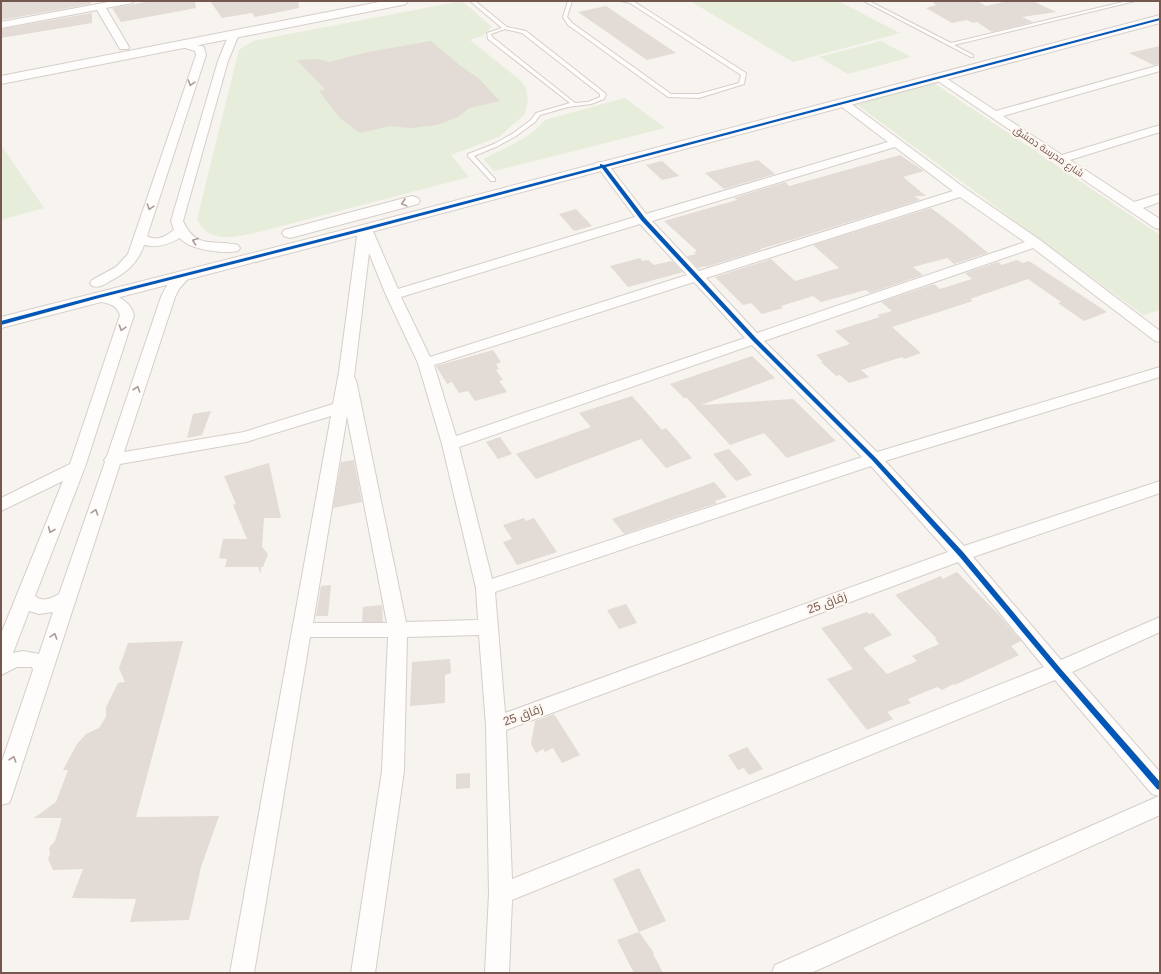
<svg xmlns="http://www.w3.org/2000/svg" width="1161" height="974" viewBox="0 0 1161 974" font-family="Helvetica,Cairo,sans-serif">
	<rect width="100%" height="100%" fill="#f7f3ee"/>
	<g fill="#e6edda">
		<path d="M462 1 492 27 482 36 470 40 520 80 526 88 528 102 524 115 499 137 451 155 469 177 255 233C232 237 209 244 197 219L239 50 253 41Z"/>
		<polygon points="690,1 838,1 900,33 793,62"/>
		<polygon points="881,41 911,57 848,74 819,57"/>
		<polygon points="934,83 1160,235 1160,310 1143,315 856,104"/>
		<path d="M625 98 665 128 494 171 483 159C504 148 530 139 545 120Z"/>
		<polygon points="1,145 44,208 1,220"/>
	</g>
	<g fill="#e3dbd6">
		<polygon points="1,1 91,1 91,4 1,20"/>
		<polygon points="152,1 195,1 196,8 121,22 112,8"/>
		<polygon points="210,1 298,1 299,8 255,17 252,13 222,18"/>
		<polygon points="932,1 977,1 986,6 1008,1 1033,1 1056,12 1022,17 1033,22 992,32 977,22 973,23 967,20 952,23 926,8 936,5"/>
		<polygon points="606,6 676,53 647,60 578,12"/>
		<polygon points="92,13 92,23 1,38 1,29"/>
		<polygon points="431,41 458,64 478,78 500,101 469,108 458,117 437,125 411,128 390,126 360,133 340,118 319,91 325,89 297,60 318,59 329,62 368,52"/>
		<polygon points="1160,46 1160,64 1153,65 1129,53"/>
		<polygon points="900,155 924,171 903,177 926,196 914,196 920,200 791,240 760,249 761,250 706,267 705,266 698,268 687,256 696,254 694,252 697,251 664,221 737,200 734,198 785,182 789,186"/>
		<polygon points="758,160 775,174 724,189 705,173"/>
		<polygon points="662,161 679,176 662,180 646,165"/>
		<polygon points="931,208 959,229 988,253 954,264 947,258 913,267 923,275 870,293 866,290 821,302 813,296 781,306 783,308 762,314 751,303 743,305 715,277 771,259 795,281 839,268 813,245"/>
		<polygon points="576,209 592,226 574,231 559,214"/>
		<polygon points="640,258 642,261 648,260 654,265 672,261 683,272 628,287 610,266"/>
		<polygon points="1017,260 1023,263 1029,261 1107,312 1084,321 1058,303 1061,302 1028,279 970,299 973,301 892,327 921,353 904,359 902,357 861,370 869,377 849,383 840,375 836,376 821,362 823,362 816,355 850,344 835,331 880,317 877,315 892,311 881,302 934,284 940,289 972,279 965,273 998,262 1002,265"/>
		<polygon points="493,350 501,362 496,364 499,369 496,370 503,380 499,381 507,392 475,401 468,391 459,393 452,382 447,384 436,366"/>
		<polygon points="752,356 775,378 701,405 793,399 836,441 787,458 764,433 730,445 687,398 684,398 670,384"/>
		<polygon points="632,396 662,430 666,428 692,458 666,468 641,439 536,479 516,454 591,427 579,413"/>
		<polygon points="211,411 202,435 187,438 193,414"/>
		<polygon points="500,437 512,454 498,459 486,442"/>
		<polygon points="729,449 742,463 752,475 736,481 713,454"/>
		<polygon points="354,460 362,502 333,508 341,462"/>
		<polygon points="269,463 281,518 264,518 262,547 268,554 263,567 261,567 261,574 258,567 225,567 227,559 219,558 223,539 247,539 233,505 236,504 224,476"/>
		<polygon points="714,482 727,497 715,501 717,503 624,534 612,519"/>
		<polygon points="524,518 526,521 534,518 557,552 517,565 503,542 512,539 503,525"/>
		<polygon points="957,572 1000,616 1021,641 1011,646 1019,655 955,685 954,684 942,690 937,687 908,699 911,703 887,712 893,719 867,730 827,679 853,669 821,628 867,612 869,614 873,613 892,635 863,648 887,674 917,661 912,656 939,644 935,639 937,639 895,595 941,576 943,579"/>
		<polygon points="331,585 328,616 316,616 321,586"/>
		<polygon points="626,604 637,623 619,629 607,610"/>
		<polygon points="382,605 383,622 362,622 363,607"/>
		<polygon points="183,641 136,817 219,816 201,867 189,920 130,922 136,899 72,898 83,869 53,870 48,859 50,854 49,848 55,841 62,818 34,818 56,802 68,770 63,770 77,744 86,734 99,728 106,717 106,707 118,683 125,682 119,668 128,643"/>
		<polygon points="450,659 451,673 445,675 445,703 410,706 412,662"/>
		<polygon points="554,714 580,755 562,763 553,748 545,752 543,749 536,753 531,744 535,721"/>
		<polygon points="747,747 763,769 749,775 744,768 738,770 728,755"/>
		<polygon points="470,773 470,788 456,789 456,774"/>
		<polygon points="639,868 666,921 639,932 613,879"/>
		<polygon points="639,932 654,953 653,954 663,973 634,973 617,940"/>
	</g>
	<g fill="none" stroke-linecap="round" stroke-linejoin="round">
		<g stroke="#d6ceca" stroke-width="2">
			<g id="service">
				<path d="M470 1H475L507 27 526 31 606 94 604 99 591 104 568 107 540 115 535 122 516 136 498 146 474 156 495 179V181H491L468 156V154L494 144 512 134 531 120 536 113 570 103 488 39 487 33 502 28ZM505 29 522 33 600 94V97L588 102 575 103 492 37 491 34Z"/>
				<polygon points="568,1 572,1 567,17 572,23 671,94 699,94 739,83 741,75 630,3 621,1 633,1 746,73 744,84 699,98 668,97 568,25 563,17"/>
				<polygon points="864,1 869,1 951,43 1127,1 1135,1 954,45 973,55 973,57 971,57"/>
			</g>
		</g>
		<g stroke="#d6ceca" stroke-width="2">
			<g id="minor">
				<polygon points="114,1 134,1 132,3 106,8 129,47 128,49 120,49 97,10 1,28 1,22"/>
				<path d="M234 31 239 34 228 61 183 221C196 250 213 239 238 245L240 248 238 251C223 254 189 250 180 238 168 245 157 248 144 245 138 263 126 273 110 281 104 285 99 288 92 286L90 283 92 280 116 267 128 254 196 55 195 51 179 46 178 44 179 42 183 41 204 47 206 55 147 236C157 242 166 236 174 230L171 221 218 61 229 34Z"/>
				<polygon points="1160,65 1160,71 1003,116 1062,155 1160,125 1160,132 1070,160 1134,202 1160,194 1160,202 1143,208 1160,219 1160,229 1155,228 932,77 933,75 941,75 996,111"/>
				<path d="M842 99 846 100 966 189 1040 240 1160 331V342L1155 341 1033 248 764 341 877 452 1160 367V377L885 461 964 546 1160 481V493L973 557 1061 660 1160 617V632L1072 672 1160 772V815L811 973H772L775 965 1159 796 1152 794 1055 680 512 900 509 973H485L489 894 486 725 479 635 407 637 404 771 375 973H351L382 771 388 637H310L254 973H230L331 416 246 442 120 464 12 796 9 803 1 805V764L33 670 32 667H17L1 675V634L63 481 1 511V498L70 464 120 315C116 302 103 303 92 300L90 297 92 294C108 290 130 298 134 315L85 467 35 596C43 603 51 598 59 594L105 462 104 460 107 456 161 297C166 286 175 269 189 272L191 275 179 289 175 297 124 452 244 432 333 404 339 372 358 229 360 226H370L372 229 398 289 635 217 596 165 598 162H606L646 214 888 142 838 104 836 102ZM895 147 953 191 699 271 652 221ZM960 197 1025 242 757 333 706 278ZM640 224 687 275 430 357 401 297ZM369 253 386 295 418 363 442 444 476 588 478 620 406 622 356 380 354 377ZM694 282 745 338 456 436 434 365ZM752 345 862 457 492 579 459 447ZM347 416 387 623H313ZM871 466 948 552 505 713 495 592ZM958 562 1044 667 512 879 506 730ZM29 611 39 614 53 612 39 654 23 651 13 653Z"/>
			</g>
		</g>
		<g stroke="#d6ceca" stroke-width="2">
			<g id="tertiary">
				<polygon points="384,1 408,1 406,4 402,5 1,84 1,76"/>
				<polygon points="1160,15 1160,23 371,232 1,328 1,317 359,226"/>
				<polygon points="412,196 418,198 420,201 418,204 290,238 284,236 282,233 284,230"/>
			</g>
		</g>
		<use href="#service" fill="#fefdfc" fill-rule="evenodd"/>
		<use href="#minor" fill="#fefdfc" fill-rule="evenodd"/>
		<use href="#tertiary" fill="#fefdfc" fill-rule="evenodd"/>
		<g stroke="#fef7f1" stroke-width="2">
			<polygon id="cycleway" points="1160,18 1160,20 606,167 645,218 756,338 876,458 963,552 1060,668 1160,782 1160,790 1157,789 1056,672 959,556 872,460 752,340 641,220 602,168 367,230 99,298 1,325 1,321 95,296 363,228 600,166 600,164 604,165"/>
		</g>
		<use href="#cycleway" fill="#0057b8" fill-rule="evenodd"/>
	</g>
	<defs><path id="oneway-chevron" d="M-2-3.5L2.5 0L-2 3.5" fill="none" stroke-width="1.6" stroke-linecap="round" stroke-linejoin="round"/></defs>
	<g stroke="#ab9a94">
		<use href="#oneway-chevron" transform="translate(191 83) rotate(108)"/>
		<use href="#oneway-chevron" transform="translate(404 203) rotate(165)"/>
		<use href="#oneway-chevron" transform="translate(150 207) rotate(108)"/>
		<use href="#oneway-chevron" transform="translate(195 241) rotate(-160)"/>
		<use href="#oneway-chevron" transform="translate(122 328) rotate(108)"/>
		<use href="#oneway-chevron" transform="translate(137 389) rotate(-71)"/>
		<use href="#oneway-chevron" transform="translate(95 512) rotate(-72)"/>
		<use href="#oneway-chevron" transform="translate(51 530) rotate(112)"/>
		<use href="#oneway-chevron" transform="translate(54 636) rotate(-72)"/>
		<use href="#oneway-chevron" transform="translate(13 759) rotate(-72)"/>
	</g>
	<g text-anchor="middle" stroke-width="4" stroke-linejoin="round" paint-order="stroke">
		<g font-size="10" fill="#74584f" stroke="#fef7f1">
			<text transform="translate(1049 151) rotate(34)" y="4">شارع مدرسة دمشق</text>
		</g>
		<g font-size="12" fill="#74584f" stroke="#fef7f1">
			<text transform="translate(827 603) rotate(-20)" y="4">زقاق 25</text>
			<text transform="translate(523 715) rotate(-20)" y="4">زقاق 25</text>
		</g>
	</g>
	<rect width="1161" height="974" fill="none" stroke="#74584f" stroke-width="4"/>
</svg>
